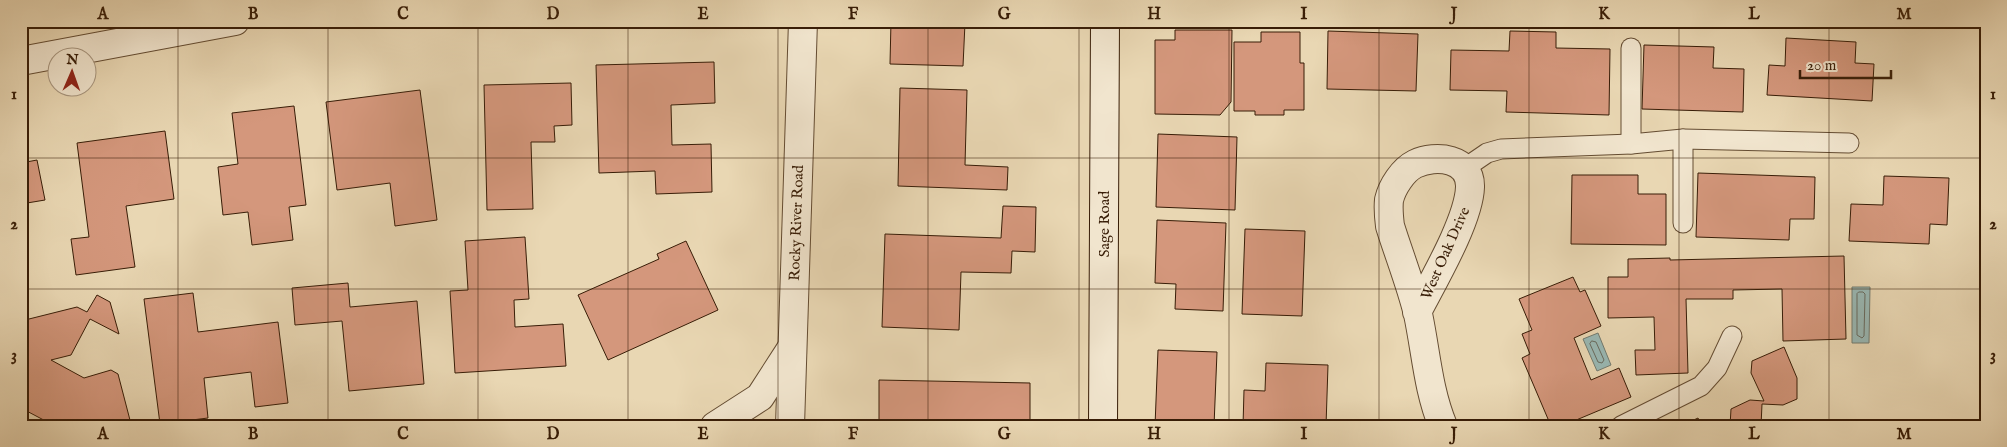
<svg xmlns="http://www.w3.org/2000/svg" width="2007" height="447" viewBox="0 0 2007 447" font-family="'IM FELL English',serif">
	<rect width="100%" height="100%" fill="#e9d7b3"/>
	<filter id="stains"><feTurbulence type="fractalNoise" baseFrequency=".004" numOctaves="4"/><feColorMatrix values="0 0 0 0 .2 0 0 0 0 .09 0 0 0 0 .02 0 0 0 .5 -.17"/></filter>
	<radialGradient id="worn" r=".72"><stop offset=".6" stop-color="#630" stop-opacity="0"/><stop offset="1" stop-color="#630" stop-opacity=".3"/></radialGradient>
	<g fill="#99b8b4" stroke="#727a6f">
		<polygon points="1852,287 1870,287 1869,343 1852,343"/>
		<polygon points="1598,333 1611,365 1597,371 1583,339"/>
	</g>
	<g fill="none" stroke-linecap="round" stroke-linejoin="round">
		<g stroke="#686a5e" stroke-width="1">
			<polygon points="1859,292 1863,292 1865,294 1864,336 1862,338 1857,335 1857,294"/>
			<polygon points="1592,341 1596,342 1604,360 1602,363 1598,362 1590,344"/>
		</g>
	</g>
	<g fill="#d4977c" stroke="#381d07">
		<polygon points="891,21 1036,21 1036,25 965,23 963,66 890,64"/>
		<polygon points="1175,30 1232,30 1231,102 1220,115 1155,114 1155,40 1175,40"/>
		<polygon points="1328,31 1418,34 1416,91 1327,89"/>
		<polygon points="1510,31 1556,32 1556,48 1610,49 1609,115 1506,112 1507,91 1450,90 1451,50 1509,51"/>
		<polygon points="1261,32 1300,32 1300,63 1304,63 1304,110 1284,110 1284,115 1255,115 1255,111 1234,111 1234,42 1261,42"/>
		<polygon points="1786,38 1856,42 1855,63 1874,64 1872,101 1767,95 1769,65 1785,66"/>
		<polygon points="1644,45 1714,47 1713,68 1744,69 1743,112 1642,109"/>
		<polygon points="1985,47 1986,47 1986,147"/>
		<polygon points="714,62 715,103 671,105 672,145 711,144 712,192 656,194 655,171 599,173 596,65"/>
		<polygon points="571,83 572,125 554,126 555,142 531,142 533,209 487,210 484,85"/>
		<polygon points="900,88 967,90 965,165 1008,167 1007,190 898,186"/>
		<polygon points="420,90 437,220 395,226 390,183 337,190 326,102"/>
		<polygon points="294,106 306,205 289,207 293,240 252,245 248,212 223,215 218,167 238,164 232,113"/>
		<polygon points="165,131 174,199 126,206 135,267 76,275 71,239 89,237 77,143"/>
		<polygon points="1158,134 1237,137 1235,210 1156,207"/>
		<polygon points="37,160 45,200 21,204 21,163"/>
		<polygon points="1698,173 1815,177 1814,219 1790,219 1789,240 1696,237"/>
		<polygon points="1572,175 1638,175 1638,194 1666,194 1666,245 1571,244"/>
		<polygon points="1884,176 1949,178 1947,225 1930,224 1929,244 1849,241 1851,204 1883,205"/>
		<polygon points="1003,206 1036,207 1035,252 1012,251 1011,273 961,272 959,330 882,327 885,234 1001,238"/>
		<polygon points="1157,220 1226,223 1223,311 1175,309 1176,284 1155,283"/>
		<polygon points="1245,229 1305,231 1302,316 1242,314"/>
		<polygon points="525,237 529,299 514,300 515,327 563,324 566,366 455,373 450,291 468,290 465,241"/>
		<polygon points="686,241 718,310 608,360 578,295 659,259 657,254"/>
		<polygon points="1844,256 1846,339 1783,341 1782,289 1733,290 1733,299 1686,299 1688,373 1636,375 1635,350 1655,350 1654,317 1608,318 1608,277 1628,277 1628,259 1670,258 1670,260"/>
		<polygon points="1573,277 1580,292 1585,290 1601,326 1574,338 1591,380 1619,368 1631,397 1562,426 1551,426 1522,358 1530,354 1522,334 1532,330 1519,299"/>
		<polygon points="348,283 350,307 417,301 424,384 349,391 342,321 295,325 292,288"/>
		<polygon points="193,293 198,332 278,322 288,403 255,407 251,372 204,378 208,418 160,424 144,299"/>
		<polygon points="97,295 110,302 119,334 90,319 71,355 51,360 84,378 111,370 118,374 131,424 124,426 55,426 21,408 21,321 77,307 87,312"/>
		<polygon points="1784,347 1797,378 1797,399 1783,405 1762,404 1761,426 1730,426 1731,409 1750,400 1764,401 1751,373 1752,361"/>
		<polygon points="1158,350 1217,352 1214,426 1155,426"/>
		<polygon points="1266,363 1328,365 1326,426 1243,426 1244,390 1265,391"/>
		<polygon points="879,380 1030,383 1030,421 947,420 947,426 879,426"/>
		<polygon points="1698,418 1702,426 1681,426"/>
	</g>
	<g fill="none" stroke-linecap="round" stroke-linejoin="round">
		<g stroke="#644c32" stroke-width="21">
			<g id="lane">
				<polyline points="1683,139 1683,223"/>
				<polyline points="1631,144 1631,48"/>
				<polyline points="1465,168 1487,153 1501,149 1631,144 1683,139 1849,143"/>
				<polyline points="1621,426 1701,386 1717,368 1732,336"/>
			</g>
		</g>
		<g stroke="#644c32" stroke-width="30">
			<g id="street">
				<polyline points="21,61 235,21"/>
				<path d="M1417 312C1433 281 1469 220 1470 187 1471 158 1436 154 1415 164 1403 170 1392 187 1389 200 1388 209 1389 218 1390 226 1399 255 1411 285 1418 314 1426 352 1428 390 1443 426"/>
				<polyline points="715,426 760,397 791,349"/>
				<polyline points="790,426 803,21"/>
			</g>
		</g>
		<g stroke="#381d07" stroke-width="30">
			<polyline id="secondary" points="1103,426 1105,21"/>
		</g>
		<use href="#lane" stroke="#f1e5ce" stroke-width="19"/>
		<use href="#street" stroke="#f1e5ce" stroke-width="28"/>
		<use href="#secondary" stroke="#f1e5ce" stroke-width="28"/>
	</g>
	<path fill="none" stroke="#381d07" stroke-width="1" stroke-opacity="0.55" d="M178 21V426M328 21V426M478 21V426M628 21V426M778 21V426M928 21V426M1079 21V426M1229 21V426M1379 21V426M1529 21V426M1679 21V426M1829 21V426M21 158H1986M21 289H1986"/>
	<g text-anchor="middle" stroke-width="4" stroke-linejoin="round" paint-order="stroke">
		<g font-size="15" fill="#381d07" stroke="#f1e5ce">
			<text transform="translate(796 223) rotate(-88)" y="5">Rocky River Road</text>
			<text transform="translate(1104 224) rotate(-90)" y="5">Sage Road</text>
			<text transform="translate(1445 253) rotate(-66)" y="5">West Oak Drive</text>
		</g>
	</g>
	<rect width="2007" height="447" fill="none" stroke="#e9d7b3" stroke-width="55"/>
	<g transform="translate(72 72) rotate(2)"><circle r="24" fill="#f1e5ce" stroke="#a7957e"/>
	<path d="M0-4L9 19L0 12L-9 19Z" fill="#8f2418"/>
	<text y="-8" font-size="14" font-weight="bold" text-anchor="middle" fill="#381d07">N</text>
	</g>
	<path d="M1800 70v8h91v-8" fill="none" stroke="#381d07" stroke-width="2.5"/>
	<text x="1807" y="70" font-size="15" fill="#381d07" stroke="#f1e5ce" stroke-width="4" paint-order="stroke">20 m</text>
	<rect x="28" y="28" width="1952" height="392" fill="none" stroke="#381d07" stroke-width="2"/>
	<g font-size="16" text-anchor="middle" font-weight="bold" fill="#381d07">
		<text x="103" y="19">A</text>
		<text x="253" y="19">B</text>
		<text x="403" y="19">C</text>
		<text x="553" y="19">D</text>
		<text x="703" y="19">E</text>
		<text x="853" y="19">F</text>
		<text x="1004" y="19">G</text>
		<text x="1154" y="19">H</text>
		<text x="1304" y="19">I</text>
		<text x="1454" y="19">J</text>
		<text x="1604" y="19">K</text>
		<text x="1754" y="19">L</text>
		<text x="1904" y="19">M</text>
		<text x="14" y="99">1</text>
		<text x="1993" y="99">1</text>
		<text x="14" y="229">2</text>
		<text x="1993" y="229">2</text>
		<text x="14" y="360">3</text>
		<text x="1993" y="360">3</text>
		<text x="103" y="439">A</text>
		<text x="253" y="439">B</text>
		<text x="403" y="439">C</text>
		<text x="553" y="439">D</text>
		<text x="703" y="439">E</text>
		<text x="853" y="439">F</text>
		<text x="1004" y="439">G</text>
		<text x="1154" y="439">H</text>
		<text x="1304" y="439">I</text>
		<text x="1454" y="439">J</text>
		<text x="1604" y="439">K</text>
		<text x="1754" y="439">L</text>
		<text x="1904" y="439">M</text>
	</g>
	<rect width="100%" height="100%" filter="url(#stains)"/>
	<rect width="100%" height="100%" fill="url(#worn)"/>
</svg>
